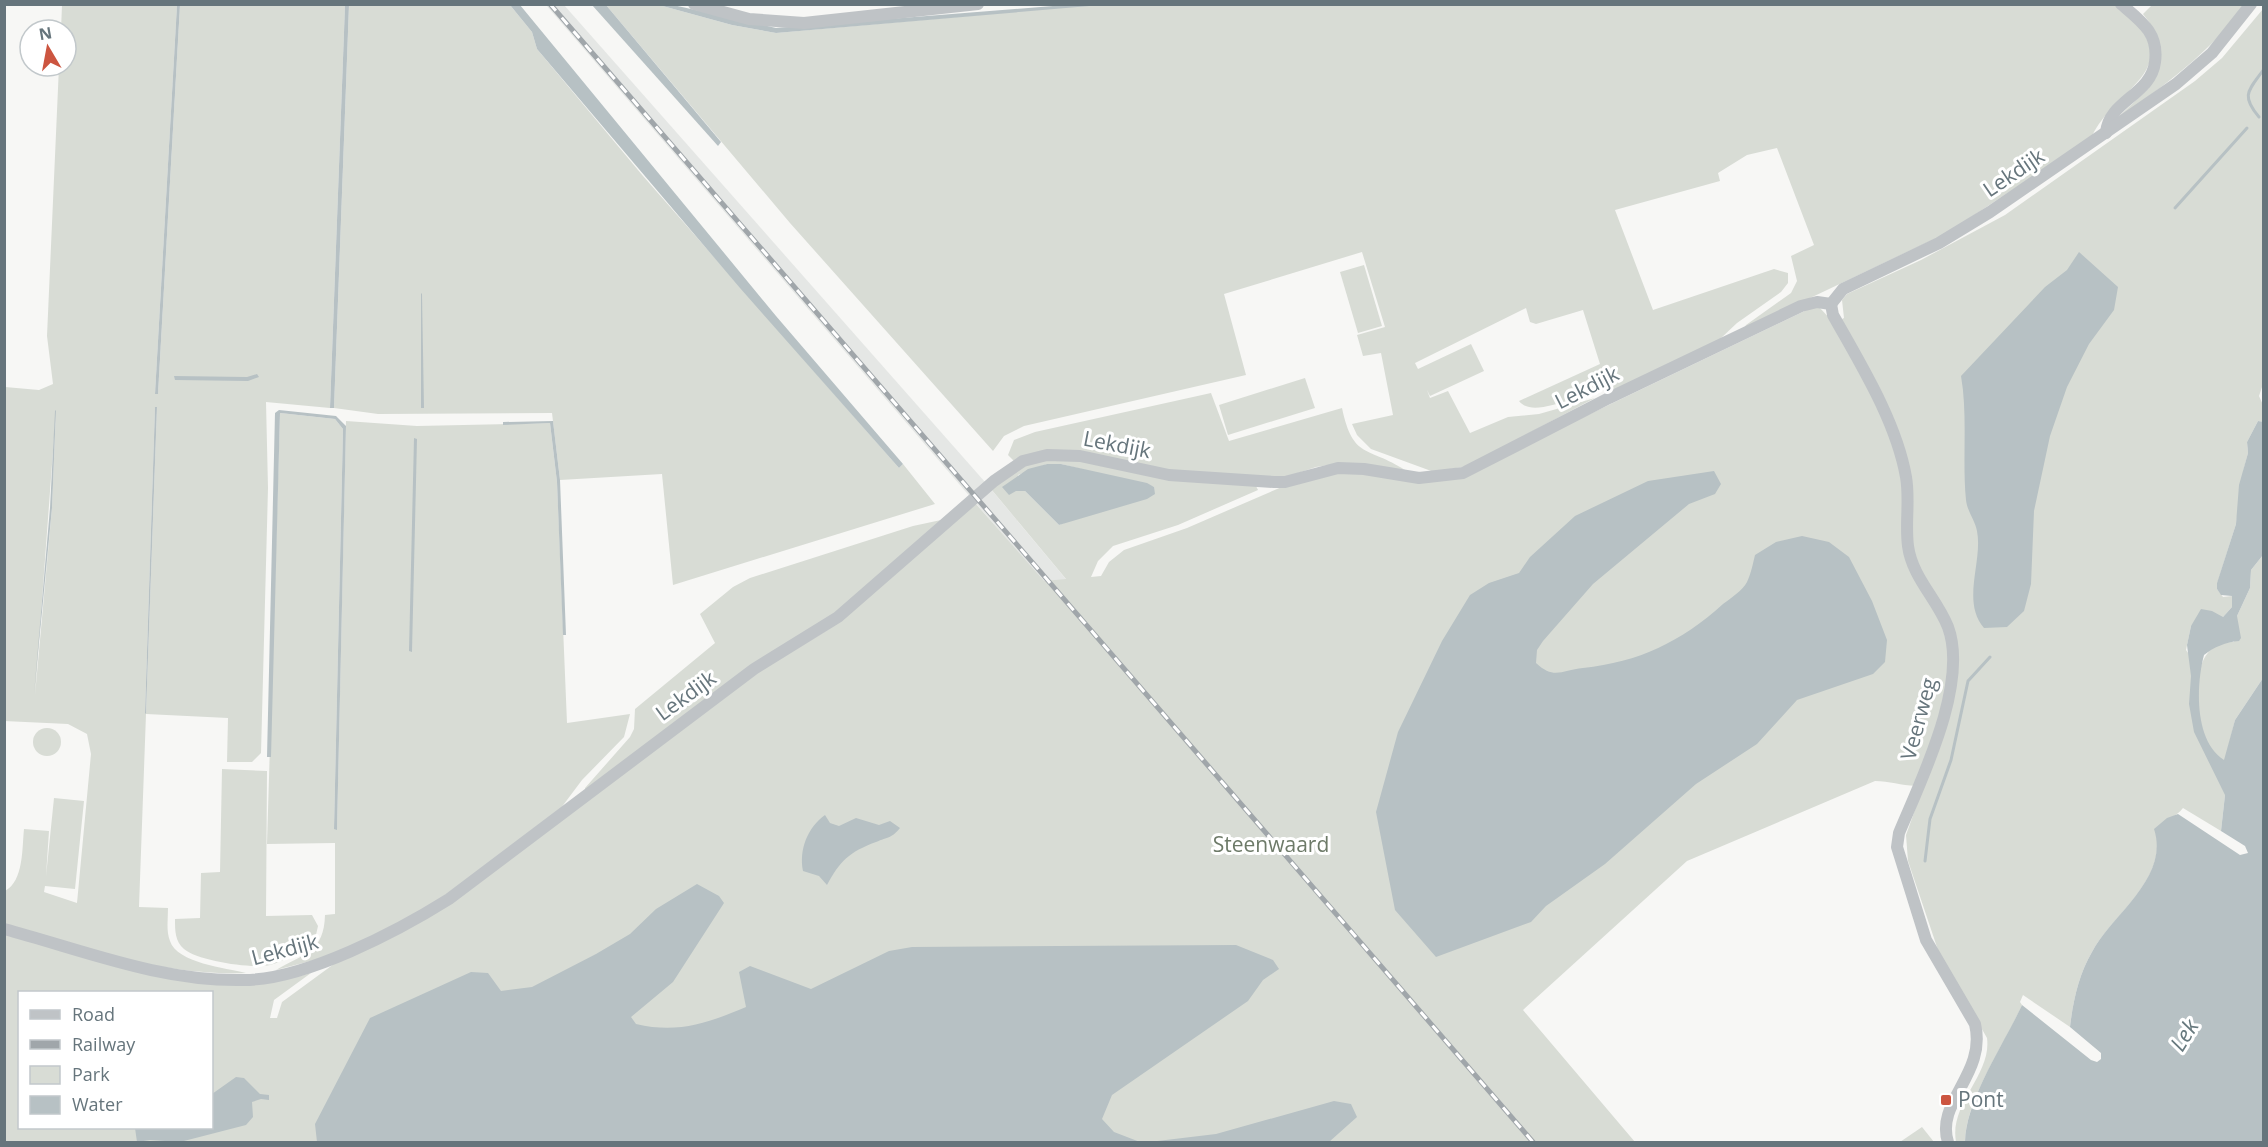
<svg xmlns="http://www.w3.org/2000/svg" width="2268" height="1147" viewBox="0 0 2268 1147" font-family="'Open Sans',sans-serif">
	<rect width="100%" height="100%" fill="#f7f7f5"/>
	<polygon fill="#e5e7e5" points="546,5 564,5 985,482 1085,602 1085,630"/>
	<g fill="#d8dcd5" fill-rule="evenodd">
		<path d="M1101 4H2117C2195 71 2116 83 2091 138L1947 233 1743 330 1746 325 1791 293 1797 281 1791 256 1814 245 1777 148 1747 155 1718 173 1720 181 1615 210 1653 310 1774 269 1788 273V283L1781 292 1737 323 1719 340 1613 391C1589 386 1535 422 1519 401L1600 364 1583 310 1536 324 1530 322 1526 308 1415 363 1418 369 1471 344 1484 371 1430 396 1427 390 1430 398 1448 391 1470 433 1508 417 1539 414 1595 398 1467 466 1434 472 1371 449 1357 435 1352 424 1393 415 1381 353 1363 356 1357 335 1385 327 1362 252 1224 294 1246 375 1024 426 1004 436 993 451 790 223 606 5H659L732 25 776 33Z"/>
		<path d="M62 5H177L155 394H158L180 5H345L330 408 266 402 268 488 261 753 252 762H227L228 718 146 714 139 907 168 908C168 919 166 931 170 941 177 963 226 968 246 973 162 976 84 948 5 925V891C24 881 22 847 24 829L49 831 46 876 54 798 84 801 75 889 45 886 44 892 77 903 91 754 87 734 68 724 4 721 5 387 39 390 53 384 47 336 59 66H66V30H61ZM155 407H157L146 713H145ZM56 410 52 508 35 695Z"/>
		<polygon points="349,5 510,5 532,32 537,49 643,176 899,468 903,464 935,504 673,585 662,474 560,480 552,413 378,414 334,408"/>
		<path d="M2152 5H2246C2209 53 2163 87 2114 121L2148 89 2157 73 2150 23 2143 14Z"/>
		<path d="M2263 9 2264 381 2259 396 2263 405V422L2258 421 2247 442 2248 453 2244 468 2236 524 2217 584V589L2223 597 2232 596V607L2223 617 2191 626 2186 650 2200 670C2204 653 2215 641 2234 642L2237 616 2250 588 2251 570 2263 555V678L2235 720 2225 760V795L2221 831 2183 808C2176 817 2164 821 2155 829 2169 879 2113 914 2092 952 2079 974 2073 1001 2070 1027L2023 995 2020 1002 2022 1005C2004 1046 1966 1098 1965 1142H1956C1949 1103 1992 1075 1987 1038L1939 953 1908 861 1906 835 1924 785C1907 788 1892 781 1875 781L1687 861 1523 1010 1635 1142H5L4 932 153 975 296 977 311 973 274 1000 270 1018H277L282 1002 338 961 415 925 757 673 829 629 976 504 1044 581 1066 579 991 489 1014 469 1048 457 1256 486 1258 490 1178 525 1113 546 1098 561 1091 577 1101 576 1109 562 1124 550 1187 528 1284 486 1339 472 1432 481 1592 413 1811 308 1819 307 1834 323 1844 318 1842 300 1847 294 1921 260 2005 215 2195 81 2222 58ZM1047 464H1061L1154 487 1059 525 1025 491H1016L1018 475ZM20 992H212V1128H20Z"/>
		<polygon points="1364,265 1382,326 1358,333 1340,272"/>
		<polygon points="1305,378 1315,408 1228,435 1219,405"/>
		<path d="M1211 393 1229 441 1342 408C1353 460 1368 446 1405 470L1341 463 1316 467 1286 477 1191 474 1080 452 1014 461 1008 455 1014 440 1035 432Z"/>
		<path d="M280 413 335 419 343 429 334 829H337L346 421 417 426 550 423 557 482 567 723 630 714 624 737 582 780 561 808 447 895 412 917 330 956 276 970C305 953 324 952 325 915L335 914V843L267 844Z"/>
		<polygon points="941,520 835,614 585,791 585,788 630,737 634,729 635,709 715,643 700,614 733,587 750,578 913,526"/>
		<circle cx="47" cy="742" r="14"/>
		<path d="M222 769 267 771 266 916 312 915 318 926 315 939C302 949 285 961 270 965 252 969 198 961 184 949 175 941 175 931 175 919L200 918 201 873 220 872Z"/>
		<polygon points="1922,1127 1934,1142 1900,1142"/>
	</g>
	<g fill="#b7c1c4">
		<polygon points="349,4 349,5 334,408 330,408 345,5"/>
		<polygon points="177,5 180,5 158,394 155,394"/>
		<polygon points="510,5 520,5 776,316 903,464 899,468 740,288 537,49 532,32"/>
		<polygon points="592,5 606,5 721,142 718,146"/>
		<polygon points="659,5 673,5 776,28 1065,5 1101,5 776,33 732,25"/>
		<path d="M2079 252 2118 287 2114 310 2089 344 2067 387 2050 436 2034 511 2031 584 2024 611 2007 627 1984 628C1961 601 1983 562 1977 531 1975 520 1967 511 1966 500 1962 459 1968 416 1961 376L2045 287 2067 270Z"/>
		<polygon points="421,293 422,294 424,408 421,408"/>
		<polygon points="257,374 259,377 248,381 175,380 174,376 247,377"/>
		<polygon points="155,407 157,407 146,714 145,713"/>
		<polygon points="56,410 52,508 34,694 50,508 55,411"/>
		<polygon points="279,410 336,416 346,426 337,830 334,829 343,429 335,419 280,413 271,757 267,757 275,413"/>
		<polygon points="553,421 560,480 566,635 563,635 557,482 550,423 503,425 503,422"/>
		<path d="M2258 421 2264 422 2263 555 2251 570 2250 588 2237 616 2241 638 2239 641C2226 642 2214 647 2204 655 2196 685 2194 741 2224 760L2235 720 2263 678V1142H1965C1966 1099 2004 1044 2022 1005L2091 1060 2097 1062 2101 1059V1053L2070 1027C2073 1001 2079 974 2092 952 2112 914 2170 878 2154 829L2167 818 2178 814 2240 855 2248 853 2245 846 2221 831 2225 795 2194 732 2189 704 2191 676 2187 645 2191 626 2201 609 2212 611 2223 617 2232 607V596L2221 595 2217 589V583L2236 524 2239 485 2248 453 2247 442Z"/>
		<polygon points="414,438 417,439 412,652 409,651"/>
		<polygon points="1047,464 1061,464 1147,483 1154,487 1155,494 1147,499 1059,525 1025,491 1016,491 1009,495 1002,487 1028,469"/>
		<path d="M1714 471 1721 484 1715 494 1689 504 1593 584 1543 641 1537 650 1536 663C1554 680 1562 670 1583 668 1639 662 1681 642 1723 604 1731 598 1743 590 1747 582 1751 574 1753 563 1755 555L1776 542 1802 536 1829 542 1849 557 1872 601 1887 640 1885 662 1873 674 1797 700 1757 744 1696 784 1605 864 1546 906 1531 922 1436 957 1395 910 1376 812 1398 732 1442 641 1470 595 1489 583 1519 573 1530 557 1575 516 1648 481Z"/>
		<path d="M825 815 830 823 839 826 856 818 879 825 890 821 900 828C892 838 888 837 876 842 849 852 840 861 827 885L819 876 803 871C799 850 807 828 825 815Z"/>
		<path d="M697 884 719 896 724 903 673 982 631 1017 636 1024C678 1034 708 1023 746 1007L739 972 750 966 811 989 889 951 912 947 1236 945 1273 960 1279 969 1263 980 1248 1001 1112 1095 1102 1119 1114 1132 1140 1142H317L315 1124 370 1018 471 972 488 973 501 991 532 987 596 954 630 934 656 909Z"/>
		<polygon points="236,1077 244,1078 260,1094 269,1095 269,1100 261,1099 252,1102 253,1117 246,1125 180,1142 150,1140 137,1142 135,1128 212,1128 212,1094"/>
		<polygon points="1334,1101 1351,1104 1357,1117 1329,1142 1149,1142 1216,1134"/>
	</g>
	<g fill="none" stroke-linecap="round" stroke-linejoin="round">
		<g stroke="#b7c1c4" stroke-width="3">
			<path d="M2259 117C2240 95 2249 90 2264 69"/>
			<polyline points="2175,208 2247,128"/>
			<polyline points="1925,861 1930,819 1951,760 1968,681 1990,657"/>
		</g>
		<g stroke="#bfc3c6" stroke-width="12">
			<polyline points="694,4 749,19 804,23 978,4"/>
			<path d="M2106 133C2108 101 2151 95 2155 62 2159 33 2141 21 2121 4"/>
			<path d="M1831 304 1833 315C1861 365 1896 421 1906 477 1910 500 1905 523 1908 546 1912 577 1937 599 1948 627 1969 684 1921 780 1899 833L1897 847 1926 940 1975 1024C1987 1074 1935 1102 1948 1142"/>
			<polyline points="1831,304 1843,289 1939,243 1990,212 2176,84 2212,53 2251,4"/>
			<path d="M4 929C83 950 161 982 244 980 305 980 398 931 449 899L754 669 838 617 994 481 1023 461 1047 455 1080 456 1169 475 1274 482H1285L1338 468 1364 469 1419 478 1463 473 1609 398 1801 306 1817 302 1831 304"/>
		</g>
		<g stroke="#a0a6aa" stroke-width="5">
			<polyline id="rail" points="550,4 1533,1142"/>
		</g>
		<use href="#rail" stroke="#fff" stroke-width="3" stroke-dasharray="9" stroke-linecap="butt"/>
	</g>
	<rect fill="#cc5540" stroke="#fff" stroke-width="2" x="1940" y="1094" width="12" height="12" rx="3"/>
	<g text-anchor="middle" stroke-width="6" stroke-linejoin="round" paint-order="stroke">
		<g font-size="21" fill="#66757c" stroke="#fff">
			<text transform="translate(2014 173) rotate(-34)" y="7">Lekdijk</text>
			<text transform="translate(1587 388) rotate(-27)" y="7">Lekdijk</text>
			<text transform="translate(1117 445) rotate(11)" y="7">Lekdijk</text>
			<text transform="translate(686 696) rotate(-36)" y="7">Lekdijk</text>
			<text transform="translate(1919 719) rotate(-75)" y="7">Veerweg</text>
			<text transform="translate(285 950) rotate(-15)" y="7">Lekdijk</text>
		</g>
		<g font-size="21" fill="#6d7a68" stroke="#fff">
			<text x="1271" y="852">Steenwaard</text>
		</g>
		<g font-size="21" fill="#66757c" stroke="#fff" text-anchor="start">
			<text x="1958" y="1107">Pont</text>
		</g>
		<g font-size="22" font-style="italic" fill="#67797e" stroke="#fff">
			<text transform="translate(2184 1035) rotate(-58)" y="8">Lek</text>
		</g>
	</g>
	<rect width="2268" height="1147" fill="none" stroke="#66757c" stroke-width="12"/>
	<rect x="18" y="991" width="195" height="138" fill="#ffffff" stroke="#c2c8cb" stroke-width="1.5"/>
	<rect x="30" y="1010" width="30" height="9" fill="#bfc3c6" stroke="#c2c8cb" stroke-width="1.5"/>
	<text x="72" y="1021" font-size="18" fill="#66757c">Road</text>
	<rect x="30" y="1040" width="30" height="9" fill="#a0a6aa" stroke="#c2c8cb" stroke-width="1.5"/>
	<text x="72" y="1051" font-size="18" fill="#66757c">Railway</text>
	<rect x="30" y="1066" width="30" height="18" fill="#d8dcd5" stroke="#c2c8cb" stroke-width="1.5"/>
	<text x="72" y="1081" font-size="18" fill="#66757c">Park</text>
	<rect x="30" y="1096" width="30" height="18" fill="#b7c1c4" stroke="#c2c8cb" stroke-width="1.5"/>
	<text x="72" y="1111" font-size="18" fill="#66757c">Water</text>
	<g transform="translate(48 48) rotate(350)"><circle r="28" fill="#ffffff" stroke="#c2c8cb" stroke-width="1.5"/>
	<path d="M0-4.5L10 22L0 15L-10 22Z" fill="#cc5540"/>
	<text y="-9" font-size="16" font-weight="bold" text-anchor="middle" fill="#66757c">N</text>
	</g>
</svg>
